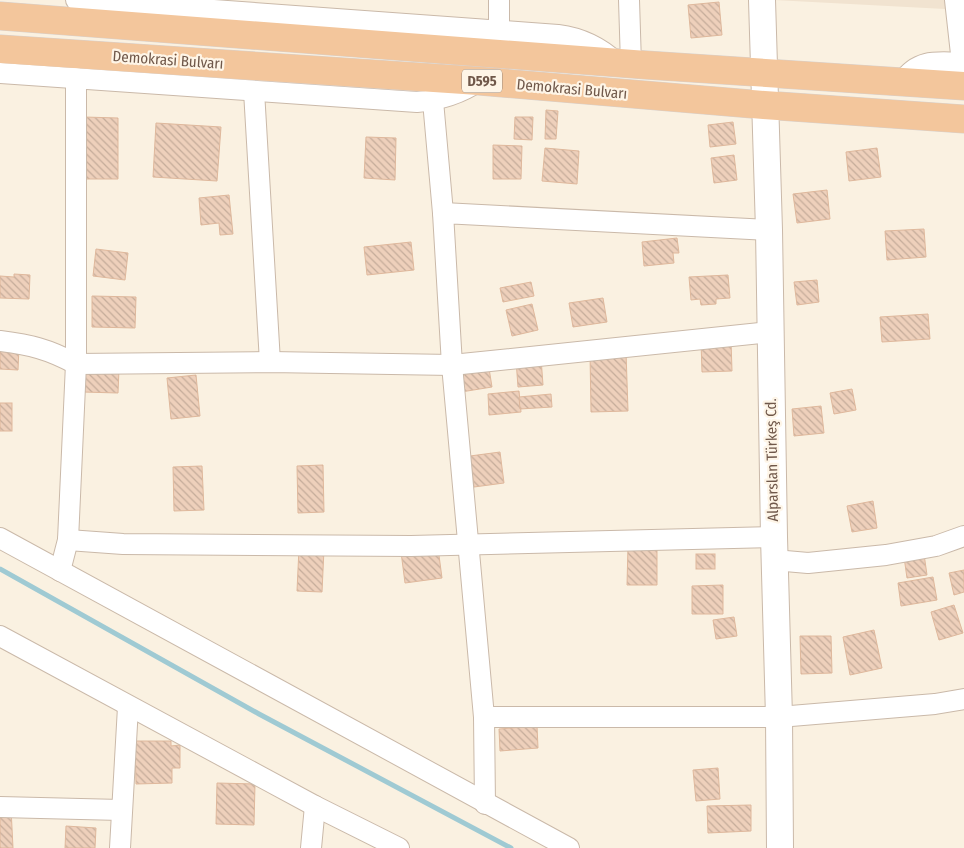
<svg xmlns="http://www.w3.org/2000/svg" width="964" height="848" viewBox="0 0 964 848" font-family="'Fira Sans Condensed',sans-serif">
	<defs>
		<pattern id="building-back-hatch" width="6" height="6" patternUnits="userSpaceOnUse" patternTransform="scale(1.25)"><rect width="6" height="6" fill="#eed0bb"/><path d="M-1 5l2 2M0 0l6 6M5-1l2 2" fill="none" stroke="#c5ac9a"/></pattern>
	</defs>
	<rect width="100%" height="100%" fill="#faf1e1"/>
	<polygon fill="#f1e3d0" points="774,0 964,0 964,10"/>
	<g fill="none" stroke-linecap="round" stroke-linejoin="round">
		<polyline stroke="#9fcad3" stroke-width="5" points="0,569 259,714 511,848"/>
	</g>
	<g fill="url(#building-back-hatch)" stroke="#dfb89c">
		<polygon points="719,2 722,35 691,38 688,5"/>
		<polygon points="546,110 558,111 556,139 545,139"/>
		<polygon points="84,117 118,118 118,179 84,179"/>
		<polygon points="515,117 533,117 532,140 514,139"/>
		<polygon points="733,122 736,144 710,147 708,125"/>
		<polygon points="156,123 221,127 217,181 153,177"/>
		<polygon points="366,137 396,138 395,180 364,178"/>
		<polygon points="493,145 522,146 521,179 493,179"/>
		<polygon points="545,148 579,151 577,184 542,181"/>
		<polygon points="877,148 881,177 849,181 846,152"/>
		<polygon points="734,155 737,180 714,183 711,158"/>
		<polygon points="827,190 830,219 797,223 793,194"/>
		<polygon points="229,195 233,234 220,235 219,223 201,225 199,198"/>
		<polygon points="924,229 926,257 887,260 885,231"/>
		<polygon points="677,238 679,253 673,253 674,263 644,266 642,242"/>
		<polygon points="411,242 414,270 367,275 364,247"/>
		<polygon points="96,249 128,253 125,280 93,276"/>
		<polygon points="14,274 30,275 29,299 0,298 0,276 14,277"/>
		<polygon points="728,275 730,298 716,299 716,304 701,305 700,299 691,300 689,277"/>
		<polygon points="817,280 819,302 797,305 794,282"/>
		<polygon points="531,282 534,296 503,302 500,288"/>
		<polygon points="92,296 136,297 135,328 92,327"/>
		<polygon points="603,298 607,322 573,327 569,303"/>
		<polygon points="532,304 538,330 512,336 506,310"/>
		<polygon points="928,314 930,339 882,342 880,317"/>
		<polygon points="731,341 732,371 702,372 701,342"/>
		<polygon points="0,346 19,347 18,370 0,369"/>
		<polygon points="626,352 628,411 591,412 590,353"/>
		<polygon points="541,358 543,385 518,387 516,360"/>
		<polygon points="488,362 492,387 461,392 457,366"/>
		<polygon points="84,368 119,369 118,393 83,392"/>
		<polygon points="196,375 200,416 171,419 167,378"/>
		<polygon points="852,389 856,410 834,414 830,393"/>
		<polygon points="519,391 521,412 489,415 488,394"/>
		<polygon points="551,394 552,407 520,409 519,397"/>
		<rect x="0" y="403" width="12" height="28"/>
		<polygon points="821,406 824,433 794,436 792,409"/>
		<polygon points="500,452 504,483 474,487 470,456"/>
		<polygon points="323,465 324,512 298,513 297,466"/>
		<polygon points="202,466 204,510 174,511 173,467"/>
		<polygon points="873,501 877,528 852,532 847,506"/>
		<polygon points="628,546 657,547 657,585 627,585"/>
		<polygon points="299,548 324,549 322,592 297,591"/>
		<polygon points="438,548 442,578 405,583 401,552"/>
		<rect x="696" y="554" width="19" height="15"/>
		<polygon points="924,554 927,575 907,578 904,557"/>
		<polygon points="964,570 964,592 954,595 949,573"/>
		<polygon points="933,577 937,600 901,606 898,583"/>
		<polygon points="723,585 723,614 692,614 692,586"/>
		<polygon points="954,605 963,633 939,640 931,612"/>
		<polygon points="734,617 737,636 716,639 713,620"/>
		<polygon points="874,630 882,668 850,675 843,637"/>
		<polygon points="800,636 831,636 832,673 801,674"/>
		<polygon points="537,726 538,748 500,751 499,729"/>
		<polygon points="135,741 171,741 171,746 180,745 180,768 172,768 172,783 136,784"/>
		<polygon points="718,768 720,799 696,801 693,770"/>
		<polygon points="217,783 255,784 254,825 216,824"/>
		<polygon points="751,805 751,831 708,833 707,806"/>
		<polygon points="11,808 13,848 0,848 0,809"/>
		<polygon points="66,826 96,828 95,848 65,848"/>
	</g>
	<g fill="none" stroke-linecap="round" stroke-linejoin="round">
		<g stroke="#cab9a9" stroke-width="22">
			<g id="minor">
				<path d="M76 0 558 35C582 38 600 47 617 63"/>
				<polyline points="499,0 499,30"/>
				<polyline points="629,0 631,64"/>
				<polyline points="955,0 962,63"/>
				<path d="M0 73 417 102C441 100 460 94 479 81"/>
				<path d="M902 82C918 58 938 62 964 63"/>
				<polyline points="254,91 270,362"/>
				<polyline points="433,101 443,213"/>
				<path d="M0 341C31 345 48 349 76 364L270 362 452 365 770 332"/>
				<polyline points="0,538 569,848"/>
				<polyline points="68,540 123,544 411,546 774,537"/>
				<polyline points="774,560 808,563 886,555 936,546 964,536"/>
				<polyline points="60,571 68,540 76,364 76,78"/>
				<polyline points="0,636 315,806 399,848"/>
				<polyline points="484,717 779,717 935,704 964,699"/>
				<polyline points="485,804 484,717 452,365 443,213 769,230"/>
				<polyline points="0,807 121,810"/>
				<polyline points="120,848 128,707"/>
				<polyline points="311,848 315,806"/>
			</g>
		</g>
		<g stroke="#cab9a9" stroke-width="28">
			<polyline id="tertiary" points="762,0 769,230 774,537 779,717 780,848"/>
		</g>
		<g stroke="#d7d0cc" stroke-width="29">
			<g id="trunk">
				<polyline points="0,16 646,65 964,86"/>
				<polyline points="0,49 479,81 764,105 964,119"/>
			</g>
		</g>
		<use href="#minor" stroke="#fff" stroke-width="20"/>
		<use href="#tertiary" stroke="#fff" stroke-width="26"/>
		<use href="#trunk" stroke="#f3c69c" stroke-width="28"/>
	</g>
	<g text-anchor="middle" stroke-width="4.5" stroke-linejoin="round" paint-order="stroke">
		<rect fill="#fef5e7" stroke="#9b8779" stroke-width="1" x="462" y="69.5" width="40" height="23" rx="4"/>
		<g font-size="14" font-weight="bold" fill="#70584a">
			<text x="482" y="86">D595</text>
		</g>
		<g font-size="15" fill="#70584a" stroke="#fef5e7">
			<text transform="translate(168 60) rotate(4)" y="5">Demokrasi Bulvarı</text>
			<text transform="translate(572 89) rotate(5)" y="5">Demokrasi Bulvarı</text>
			<text transform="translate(772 460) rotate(-91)" y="5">Alparslan Türkeş Cd.</text>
		</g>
	</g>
</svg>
